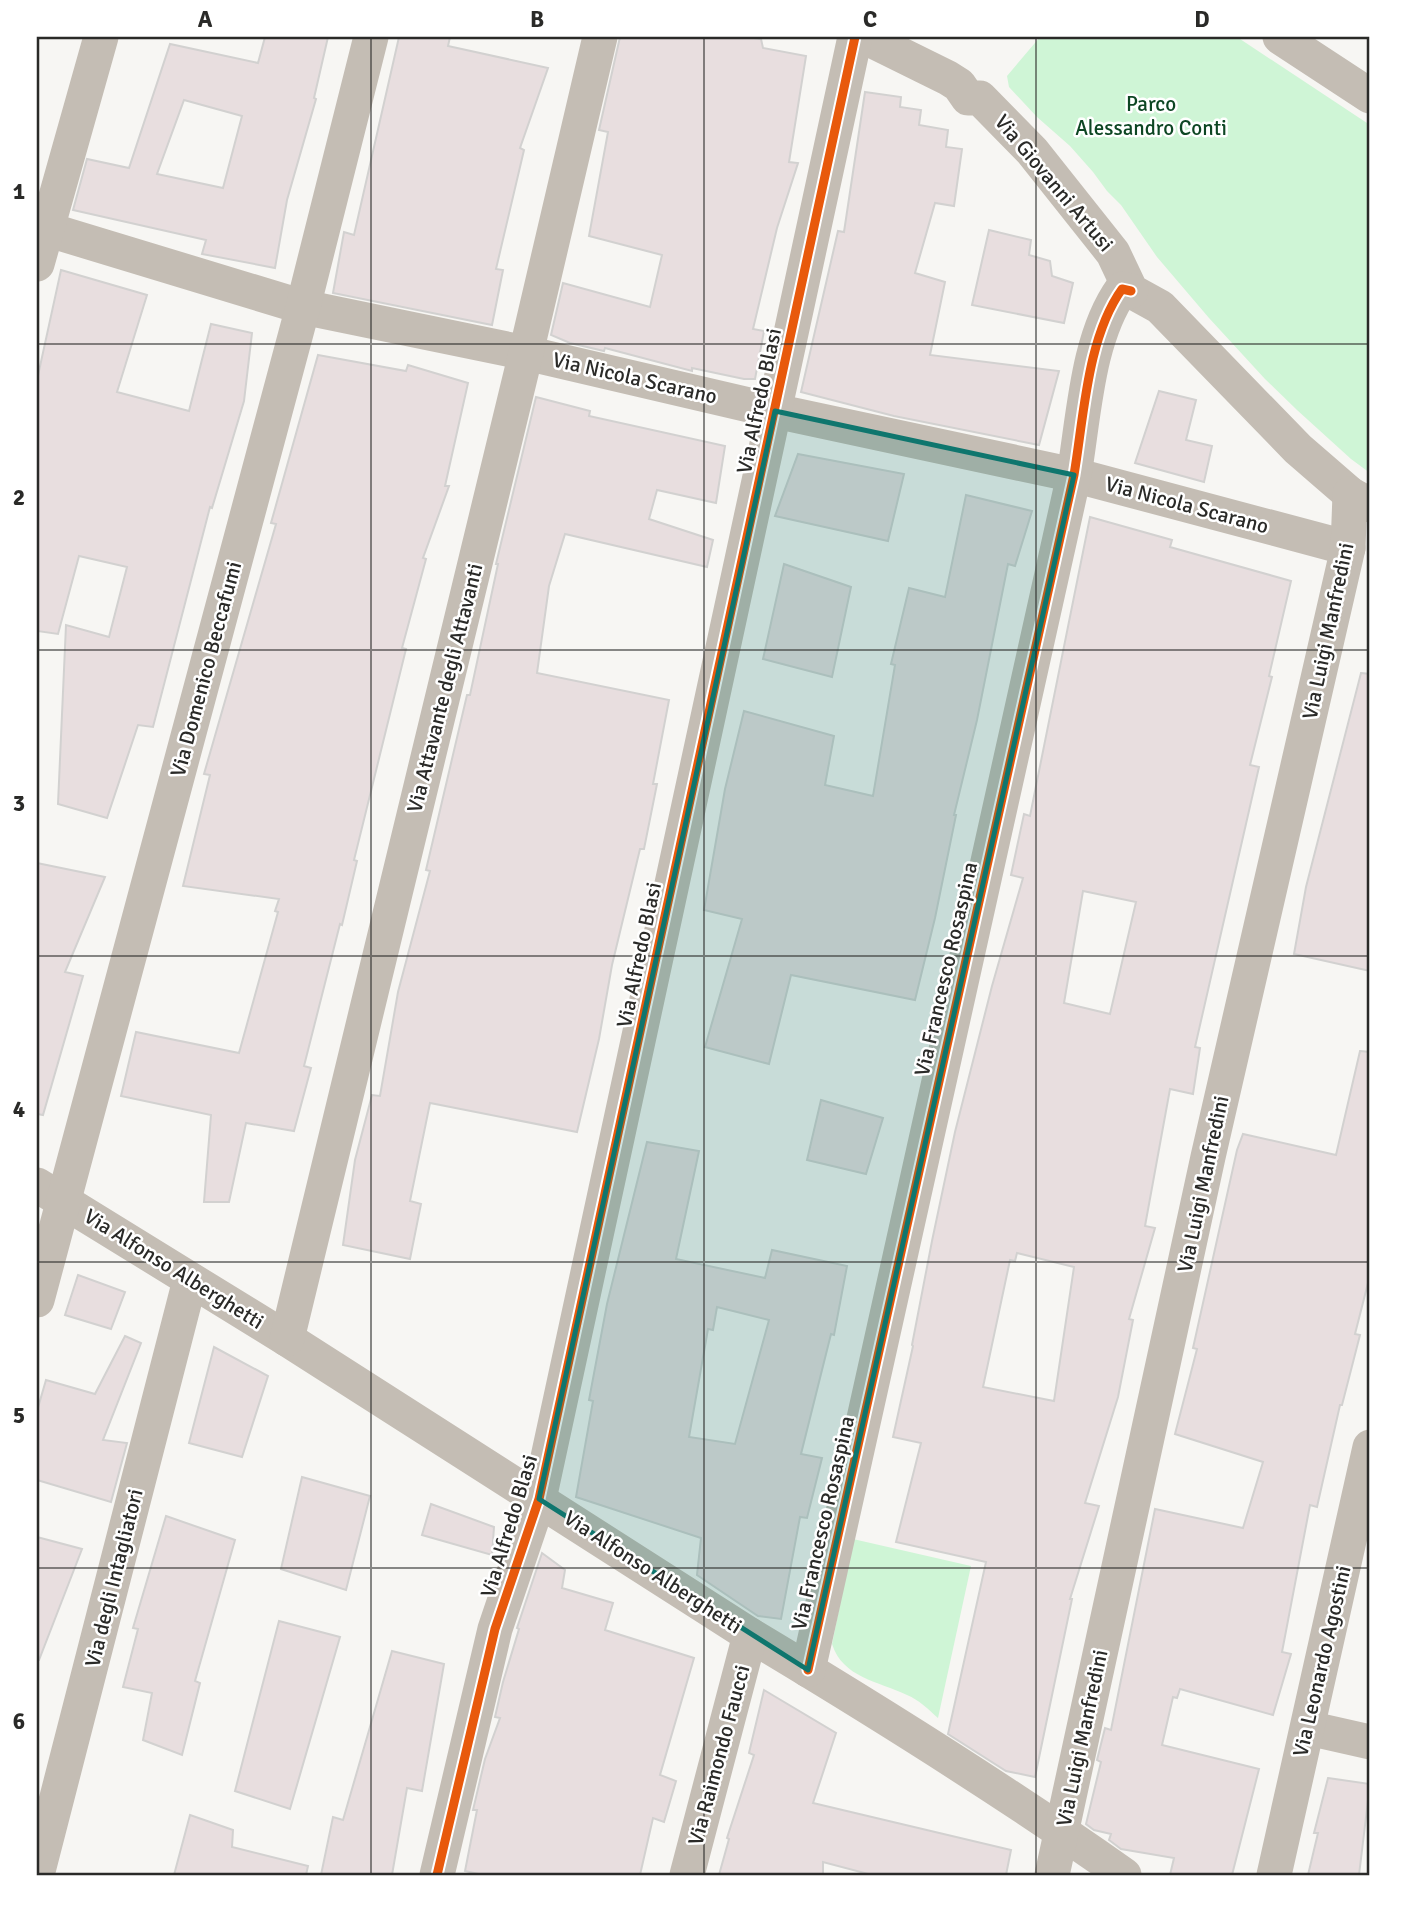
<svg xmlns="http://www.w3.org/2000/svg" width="1407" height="1912" viewBox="0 0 1407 1912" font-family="Signika,sans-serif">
	<rect width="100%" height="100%" fill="#f7f6f3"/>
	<g fill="#cff5d6">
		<polygon points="1040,37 1237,37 1370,125 1370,473 1351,459 1297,410 1265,379 1209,318 1157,257 1121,205 1107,191 1093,172 1070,146 1037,117 1009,87 1007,76"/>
		<path d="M853 1539 971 1566 938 1718C928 1709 919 1700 907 1695 878 1681 843 1678 832 1644Z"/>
	</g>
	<g fill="#e8dedf" stroke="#d2d1d0" stroke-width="2" fill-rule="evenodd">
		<path d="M265 37H328L314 98 316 99 287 200 275 268 202 254 206 240 73 210 87 159 129 168 170 44 258 63ZM184 100 242 116 223 188 157 174Z"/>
		<polygon points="399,37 450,37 448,46 548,68 520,148 524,150 496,269 503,270 492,325 333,293 344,232 354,235"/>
		<polygon points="620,37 746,37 761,39 763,48 806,56 789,162 798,163 777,228 753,329 764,331 755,379 744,379 692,368 692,371 605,348 604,351 570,343 551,335 563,283 650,307 662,255 589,236 608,132 599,130"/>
		<polygon points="865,92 901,97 900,107 921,110 919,125 948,130 946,147 962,149 954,206 935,203 915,273 945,282 930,355 1059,371 1039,445 894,416 801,392 838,231 844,232"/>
		<polygon points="989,230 1031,240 1029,255 1050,261 1052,276 1073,283 1064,323 972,305"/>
		<polygon points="61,270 147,295 117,392 189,411 211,324 252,333 244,401 212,508 210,507 153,727 138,725 107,818 58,804 66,625 109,637 127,567 79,556 58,634 37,631 37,380"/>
		<polygon points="318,355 406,371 408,365 468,383 445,486 449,486 423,558 426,559 402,648 406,649 354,860 357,861 342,925 340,924 304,1066 311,1068 294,1131 246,1123 229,1202 204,1202 211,1115 121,1096 136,1032 239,1053 278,912 275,911 279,899 183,886 210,775 204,774 276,524 271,523"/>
		<polygon points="1159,391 1196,400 1186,440 1212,446 1204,482 1135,463"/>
		<polygon points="536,397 590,411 589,416 725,446 716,503 657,490 649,519 713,540 707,567 565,534 549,586 537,673 669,700 653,784 657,784 644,849 640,849 612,965 599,1039 577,1132 430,1103 410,1201 421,1204 410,1259 343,1245 355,1160 372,1095 380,1096 398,992 430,871 426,870 467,695 470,695 498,564 496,564"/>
		<polygon points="798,454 904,474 888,541 775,516"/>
		<polygon points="966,495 1032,511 1015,566 1008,564 977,720 954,815 956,815 935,918 915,1000 791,975 769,1064 705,1047 742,919 704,910 725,789 744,711 834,736 825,785 873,796 895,665 891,664 909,588 945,597"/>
		<path d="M1090 517 1172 540 1170 547 1291 581 1269 676 1272 677 1250 765 1259 767 1195 1047 1200 1048 1193 1094 1170 1089 1145 1226 1155 1228 1129 1319 1133 1320 1118 1397 1085 1503 1099 1506 1070 1599H1072L1035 1777 1006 1771 948 1734 986 1562 896 1542 921 1443 893 1437 913 1346 912 1345 932 1241 955 1132 992 986 1023 878 1011 875 1024 814 1030 816ZM1083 891 1136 902 1110 1014 1064 1003ZM1017 1253 1074 1267 1054 1401 983 1387 1010 1260 1015 1261Z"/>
		<polygon points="784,564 851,587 832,677 763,659"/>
		<polygon points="1361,673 1370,674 1370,971 1294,954 1306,887"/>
		<polygon points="37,863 105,877 65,972 83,976 43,1115 37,1114"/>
		<polygon points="1360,1051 1370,1052 1370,1275 1355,1334 1360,1335 1342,1405 1340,1405 1317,1507 1310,1505 1282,1652 1291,1654 1273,1715 1180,1689 1177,1698 1173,1697 1162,1745 1259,1769 1232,1875 1170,1875 1174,1858 1121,1849 1109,1840 1111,1834 1094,1830 1086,1824 1101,1762 1097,1760 1105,1728 1111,1730 1155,1509 1243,1528 1263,1462 1175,1434 1197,1349 1193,1348 1237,1150 1243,1134 1336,1155"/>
		<polygon points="821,1100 883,1118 866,1174 807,1160"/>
		<path d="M647 1142 699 1151 676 1259 765 1278 772 1250 847 1266 834 1335 831 1334 801 1454 822 1458 807 1518 800 1517 781 1619 758 1616 697 1575 701 1538 576 1497 593 1401 589 1400 607 1304ZM717 1307 769 1320 735 1444 689 1437 708 1329 713 1330Z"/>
		<polygon points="78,1275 125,1292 111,1329 65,1315"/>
		<polygon points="125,1336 141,1343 103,1440 127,1443 111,1502 37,1480 37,1411 46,1380 95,1394"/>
		<polygon points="214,1347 268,1376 242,1457 189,1443"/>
		<polygon points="302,1477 370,1496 346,1590 281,1569"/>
		<polygon points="431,1504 494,1527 492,1555 422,1535"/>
		<polygon points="166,1516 235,1540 195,1681 200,1683 182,1755 143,1740 152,1693 123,1687 138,1629 133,1628"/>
		<polygon points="37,1537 82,1549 39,1660 37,1660"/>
		<polygon points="542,1553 565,1570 562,1588 613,1603 605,1630 694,1658 660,1775 676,1781 664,1822 653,1818 640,1875 483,1875 465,1871 477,1810 473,1810 485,1759 500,1718 495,1717 503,1682 519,1629 517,1628"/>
		<polygon points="279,1621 340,1637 290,1809 235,1791"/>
		<polygon points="392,1651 444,1664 422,1791 407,1788 392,1875 321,1875 333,1817 343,1820"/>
		<polygon points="764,1690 836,1733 813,1803 1011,1850 1006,1875 872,1875 823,1862 823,1875 719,1875 729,1839 727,1838 754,1755 749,1753"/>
		<polygon points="1328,1778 1370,1784 1359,1875 1308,1875 1318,1833 1314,1833"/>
		<polygon points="190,1815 233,1830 232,1847 308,1866 306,1875 174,1875"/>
	</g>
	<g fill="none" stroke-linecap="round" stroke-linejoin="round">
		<g stroke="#c4bdb4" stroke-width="35">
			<polyline points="865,37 948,78 959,85 968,98 980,98 1032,151 1113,253 1131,291 1160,307 1298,449 1350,494 1370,505"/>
			<polyline points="1280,37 1370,96"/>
			<polyline points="46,229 303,307 526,353 775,411 1074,475 1348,548"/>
			<polyline points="37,264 101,37"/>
			<path d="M37 1185 287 1339 750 1635C877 1711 1003 1790 1124 1875"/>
			<polyline points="37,1300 303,307 371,37"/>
			<polyline points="287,1339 526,353 600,37"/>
			<path d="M808 1670 1074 475C1084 416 1087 338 1122 289L1131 291"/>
			<polyline points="1308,1728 1370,1742"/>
			<polyline points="37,1875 190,1280"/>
			<polyline points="437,1875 495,1629 539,1499 855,37"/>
			<polyline points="687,1875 750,1635"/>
			<polyline points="1052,1875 1208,1157 1348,548 1350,494"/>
			<polyline points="1274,1875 1370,1447"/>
		</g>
		<g stroke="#fff" stroke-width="13">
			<g id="cycleway">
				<path d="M808 1670 1074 475C1084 416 1087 338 1122 289L1131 291"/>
				<polyline points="437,1875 495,1629 539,1499 855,37"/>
			</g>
		</g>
		<use href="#cycleway" stroke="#e8590c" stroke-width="9"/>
	</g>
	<path fill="#0f766e" fill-opacity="0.2" stroke="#0f766e" stroke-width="5" stroke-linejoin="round" d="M775 411 1074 475 808 1670 539 1499Z"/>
	<path fill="none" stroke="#2a2a28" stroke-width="2" stroke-opacity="0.55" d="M371 37V1875M704 37V1875M1036 37V1875M37 344H1370M37 650H1370M37 956H1370M37 1262H1370M37 1568H1370"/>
	<g text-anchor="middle" stroke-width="5" stroke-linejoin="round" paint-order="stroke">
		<g font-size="21" fill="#0d4623" stroke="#fff">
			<text x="1151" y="111">Parco<tspan x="1151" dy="24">Alessandro Conti</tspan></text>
		</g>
		<g font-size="21" fill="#2a2a28" stroke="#fff">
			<text transform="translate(1054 183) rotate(50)" y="7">Via Giovanni Artusi</text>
			<text transform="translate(635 378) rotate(13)" y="7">Via Nicola Scarano</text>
			<text transform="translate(759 401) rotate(-78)" y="7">Via Alfredo Blasi</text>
			<text transform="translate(1187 505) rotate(15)" y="7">Via Nicola Scarano</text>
			<text transform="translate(1328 631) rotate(-78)" y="7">Via Luigi Manfredini</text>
			<text transform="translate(206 669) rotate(-75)" y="7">Via Domenico Beccafumi</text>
			<text transform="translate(445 688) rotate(-76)" y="7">Via Attavante degli Attavanti</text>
			<text transform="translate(639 955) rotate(-78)" y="7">Via Alfredo Blasi</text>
			<text transform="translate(946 969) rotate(-77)" y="7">Via Francesco Rosaspina</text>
			<text transform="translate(1203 1184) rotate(-78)" y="7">Via Luigi Manfredini</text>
			<text transform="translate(174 1269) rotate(32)" y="7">Via Alfonso Alberghetti</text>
			<text transform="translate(823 1523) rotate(-77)" y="7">Via Francesco Rosaspina</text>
			<text transform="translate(509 1526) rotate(-73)" y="7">Via Alfredo Blasi</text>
			<text transform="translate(653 1572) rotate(33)" y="7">Via Alfonso Alberghetti</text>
			<text transform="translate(114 1578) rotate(-76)" y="7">Via degli Intagliatori</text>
			<text transform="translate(1322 1661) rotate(-77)" y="7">Via Leonardo Agostini</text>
			<text transform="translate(1082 1738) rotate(-78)" y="7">Via Luigi Manfredini</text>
			<text transform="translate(719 1755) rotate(-75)" y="7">Via Raimondo Faucci</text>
		</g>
	</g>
	<rect width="1407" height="1912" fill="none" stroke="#ffffff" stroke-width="77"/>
	<rect x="38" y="38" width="1330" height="1836" fill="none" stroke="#2a2a28" stroke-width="2.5"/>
	<g font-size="23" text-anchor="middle" font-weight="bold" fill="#2a2a28">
		<text x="205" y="27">A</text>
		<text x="537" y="27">B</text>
		<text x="870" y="27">C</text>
		<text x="1202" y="27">D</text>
		<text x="19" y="199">1</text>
		<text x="19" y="505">2</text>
		<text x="19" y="811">3</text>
		<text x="19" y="1117">4</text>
		<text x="19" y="1423">5</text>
		<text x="19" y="1729">6</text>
	</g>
</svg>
